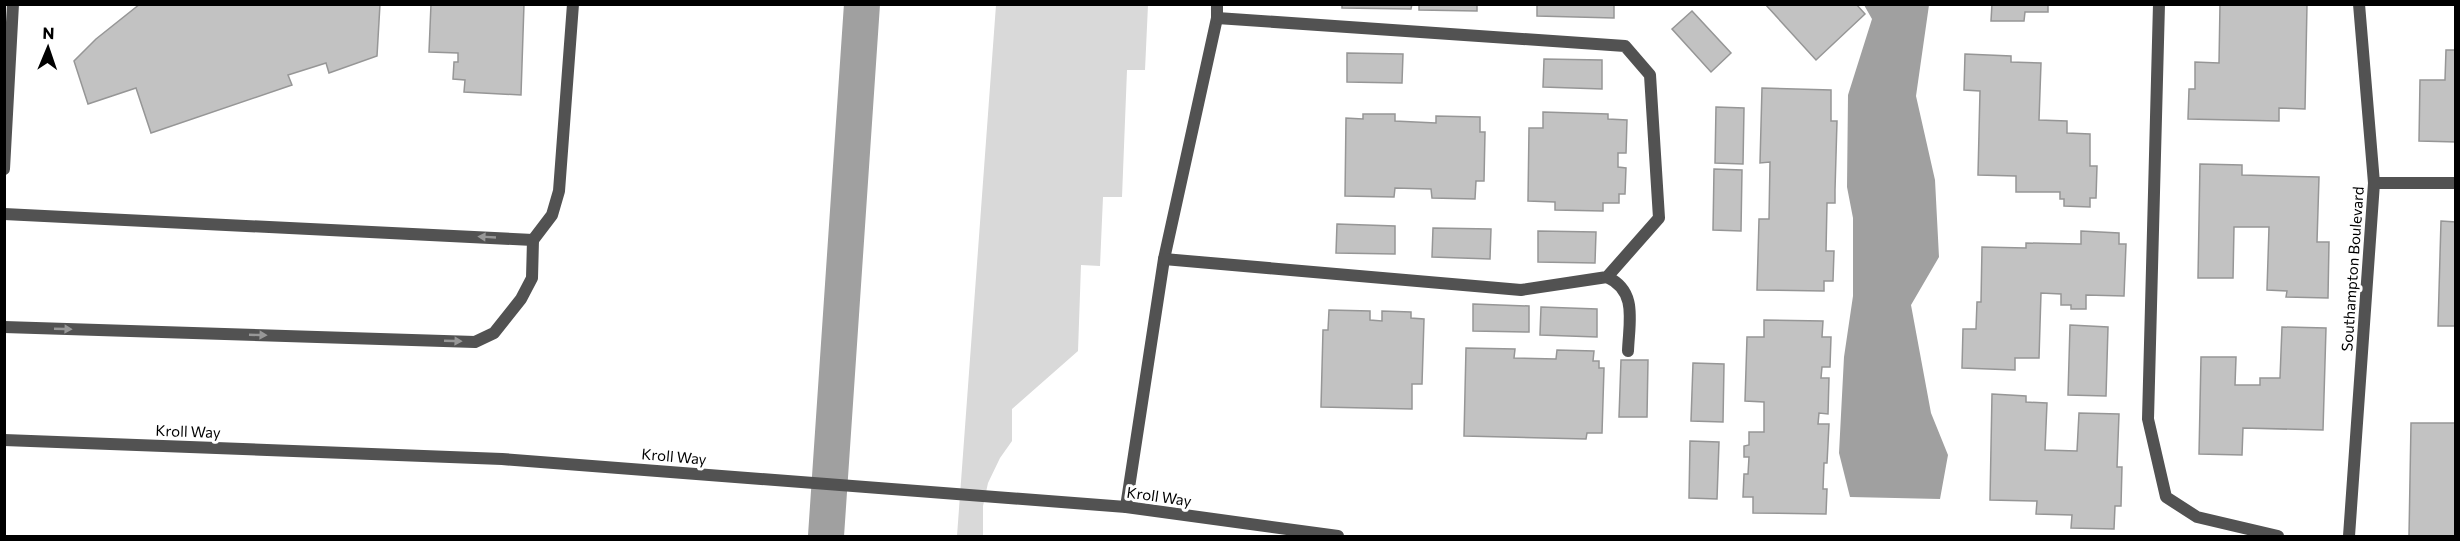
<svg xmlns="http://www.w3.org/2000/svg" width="2460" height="541" viewBox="0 0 2460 541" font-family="Commissioner,sans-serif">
	<rect width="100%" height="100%" fill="#fff"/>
	<polygon fill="#d9d9d9" points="996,5 1148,5 1145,70 1127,70 1122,197 1103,197 1100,266 1081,265 1078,351 1012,409 1012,441 1000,458 988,483 983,506 983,536 957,536"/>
	<polygon fill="#a0a0a0" points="1864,5 1929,5 1916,96 1935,180 1939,257 1911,305 1931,413 1948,455 1940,499 1850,497 1839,453 1844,357 1853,296 1853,218 1847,187 1848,95 1872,19"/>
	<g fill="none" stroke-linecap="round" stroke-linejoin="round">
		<polyline stroke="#a0a0a0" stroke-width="36" points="826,536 862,4"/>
	</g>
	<g fill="#c2c2c2" stroke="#969696" stroke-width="1.5">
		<polygon points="140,4 380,4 377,56 329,73 326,63 288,75 292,85 151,133 136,88 88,104 74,61 96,39"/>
		<polygon points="431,4 524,4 521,95 464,92 465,80 453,79 454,62 458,62 458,53 429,52"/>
		<polygon points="1342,4 1412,4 1411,9 1342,8"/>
		<polygon points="1419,4 1477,4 1477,11 1419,10"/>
		<polygon points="1537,4 1614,4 1614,18 1537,16"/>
		<polygon points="1765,4 1856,4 1865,14 1816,60"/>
		<polygon points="1992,4 2048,4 2048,12 2025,12 2024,21 1991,21"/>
		<polygon points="2220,4 2307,4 2305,109 2279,108 2279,121 2188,119 2189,89 2195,89 2195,62 2219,63"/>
		<polygon points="1692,11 1731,53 1711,72 1672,29"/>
		<polygon points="2446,50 2456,50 2456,142 2419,141 2420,80 2445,80"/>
		<polygon points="1347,53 1403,54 1402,83 1347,82"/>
		<polygon points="1965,54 2011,56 2011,62 2041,63 2039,120 2067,121 2067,133 2090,134 2090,166 2097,166 2096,198 2090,198 2090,207 2064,206 2064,199 2060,199 2060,192 2016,192 2016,176 1978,175 1980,91 1964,90"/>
		<polygon points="1544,59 1602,60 1602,89 1543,87"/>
		<polygon points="1762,88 1831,90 1831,121 1837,121 1835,190 1835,203 1827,203 1826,251 1834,251 1833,281 1824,281 1824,291 1757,290 1759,219 1769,219 1770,162 1760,163"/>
		<polygon points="1716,107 1744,108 1743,164 1715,163"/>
		<polygon points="1543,112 1608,114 1608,119 1627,120 1626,153 1618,153 1618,167 1626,168 1625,194 1619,194 1619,203 1603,203 1603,211 1555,210 1555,202 1528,201 1529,128 1543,128"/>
		<polygon points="1363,114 1395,114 1395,121 1436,123 1436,116 1480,117 1480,132 1485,132 1484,181 1476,181 1475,199 1432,198 1431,189 1395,188 1394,197 1345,196 1346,118 1363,119"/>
		<polygon points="2200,164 2242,165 2242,175 2319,177 2317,242 2329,242 2328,298 2286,297 2287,291 2267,290 2269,227 2234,227 2233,278 2198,278"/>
		<polygon points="1714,169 1742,170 1741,231 1713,230"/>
		<polygon points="2441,221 2456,222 2456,326 2438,326"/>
		<polygon points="1337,224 1395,226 1395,254 1336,253"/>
		<polygon points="1433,228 1491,229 1490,259 1432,257"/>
		<polygon points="1538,231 1596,232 1595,263 1538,262"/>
		<polygon points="2081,231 2119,233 2119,244 2126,244 2124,296 2086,295 2086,309 2071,309 2071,305 2061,305 2061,294 2041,293 2039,358 2015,358 2015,370 1962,368 1963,329 1976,329 1977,302 1981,302 1982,247 2026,248 2026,243 2081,244"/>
		<polygon points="1473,304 1529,306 1529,332 1473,331"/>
		<polygon points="1541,307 1597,309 1597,337 1540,335"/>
		<polygon points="1329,310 1370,311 1370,320 1382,321 1382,311 1411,312 1411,318 1424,319 1422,384 1412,384 1412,409 1321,407 1323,330 1328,330"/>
		<polygon points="1764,320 1823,321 1822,337 1831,337 1830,367 1822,367 1821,378 1829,378 1828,414 1819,413 1818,424 1829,424 1827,463 1824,463 1823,489 1827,489 1826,514 1753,513 1753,497 1743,497 1744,474 1748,474 1749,457 1744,457 1744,446 1749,445 1749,432 1764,432 1764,402 1745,401 1747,337 1764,337"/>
		<polygon points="2070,325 2108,327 2106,396 2068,395"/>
		<polygon points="2282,327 2326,328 2323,430 2243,428 2242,455 2199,454 2201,357 2236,357 2235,385 2260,385 2260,378 2280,378"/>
		<polygon points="1466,348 1515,349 1514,358 1556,359 1557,350 1594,351 1593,361 1599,361 1599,368 1604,368 1602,433 1587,433 1586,439 1464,436"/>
		<polygon points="1621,360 1648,360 1647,417 1619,417"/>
		<polygon points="1693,363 1724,364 1723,422 1691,421"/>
		<polygon points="1992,394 2026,396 2026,402 2047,403 2045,450 2077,451 2079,413 2119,414 2117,467 2122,467 2121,506 2115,506 2114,529 2071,528 2072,515 2036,514 2037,501 1990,500"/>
		<polygon points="2411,423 2456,423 2456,536 2409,536"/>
		<polygon points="1690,441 1719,442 1717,499 1689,498"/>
	</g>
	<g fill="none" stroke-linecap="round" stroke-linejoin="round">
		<g stroke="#525252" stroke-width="12">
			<polyline points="2159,4 2148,419 2166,497 2197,517 2278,536"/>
			<polyline points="4,214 533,240 532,278 521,299 494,333 475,342 4,327"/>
			<polyline points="533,240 552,215 559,191 573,4"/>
			<polyline points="1126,507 1164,259 1217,18 1217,4"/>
		</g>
		<g stroke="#525252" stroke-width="12">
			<polyline points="4,169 13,4"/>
			<polyline points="2374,183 2456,183"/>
			<polyline points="1164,259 1521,290 1607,277 1659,218 1650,75 1625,46 1217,18"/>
			<path d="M1607 277C1638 291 1629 322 1628 351"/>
			<polyline points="4,440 502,459 1126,507 1338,536"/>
			<polyline points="2349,536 2374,183 2359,4"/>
		</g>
	</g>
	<defs><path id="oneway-solid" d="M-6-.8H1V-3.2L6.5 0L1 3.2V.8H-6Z" transform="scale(1.5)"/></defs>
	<g fill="#979797">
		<use href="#oneway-solid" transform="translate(487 237) rotate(-177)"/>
		<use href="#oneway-solid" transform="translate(63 329) rotate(2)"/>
		<use href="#oneway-solid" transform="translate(258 335) rotate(2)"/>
		<use href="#oneway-solid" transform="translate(453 341) rotate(2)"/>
	</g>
	<g text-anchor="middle" stroke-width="6" stroke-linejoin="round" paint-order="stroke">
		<g font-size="15" fill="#000" stroke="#fff">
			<text transform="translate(2353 269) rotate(-86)" y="5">Southampton Boulevard</text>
			<text transform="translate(188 432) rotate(2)" y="5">Kroll Way</text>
			<text transform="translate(674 457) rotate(5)" y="5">Kroll Way</text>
			<text transform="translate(1159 497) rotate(8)" y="5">Kroll Way</text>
		</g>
	</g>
	<rect width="2460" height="541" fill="none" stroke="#000000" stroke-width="12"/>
	<g transform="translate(48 48) rotate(2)" stroke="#ffffff" stroke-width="4.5" paint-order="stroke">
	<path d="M0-4.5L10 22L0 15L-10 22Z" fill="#000000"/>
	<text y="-9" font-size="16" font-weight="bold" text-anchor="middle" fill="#000000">N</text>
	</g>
</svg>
